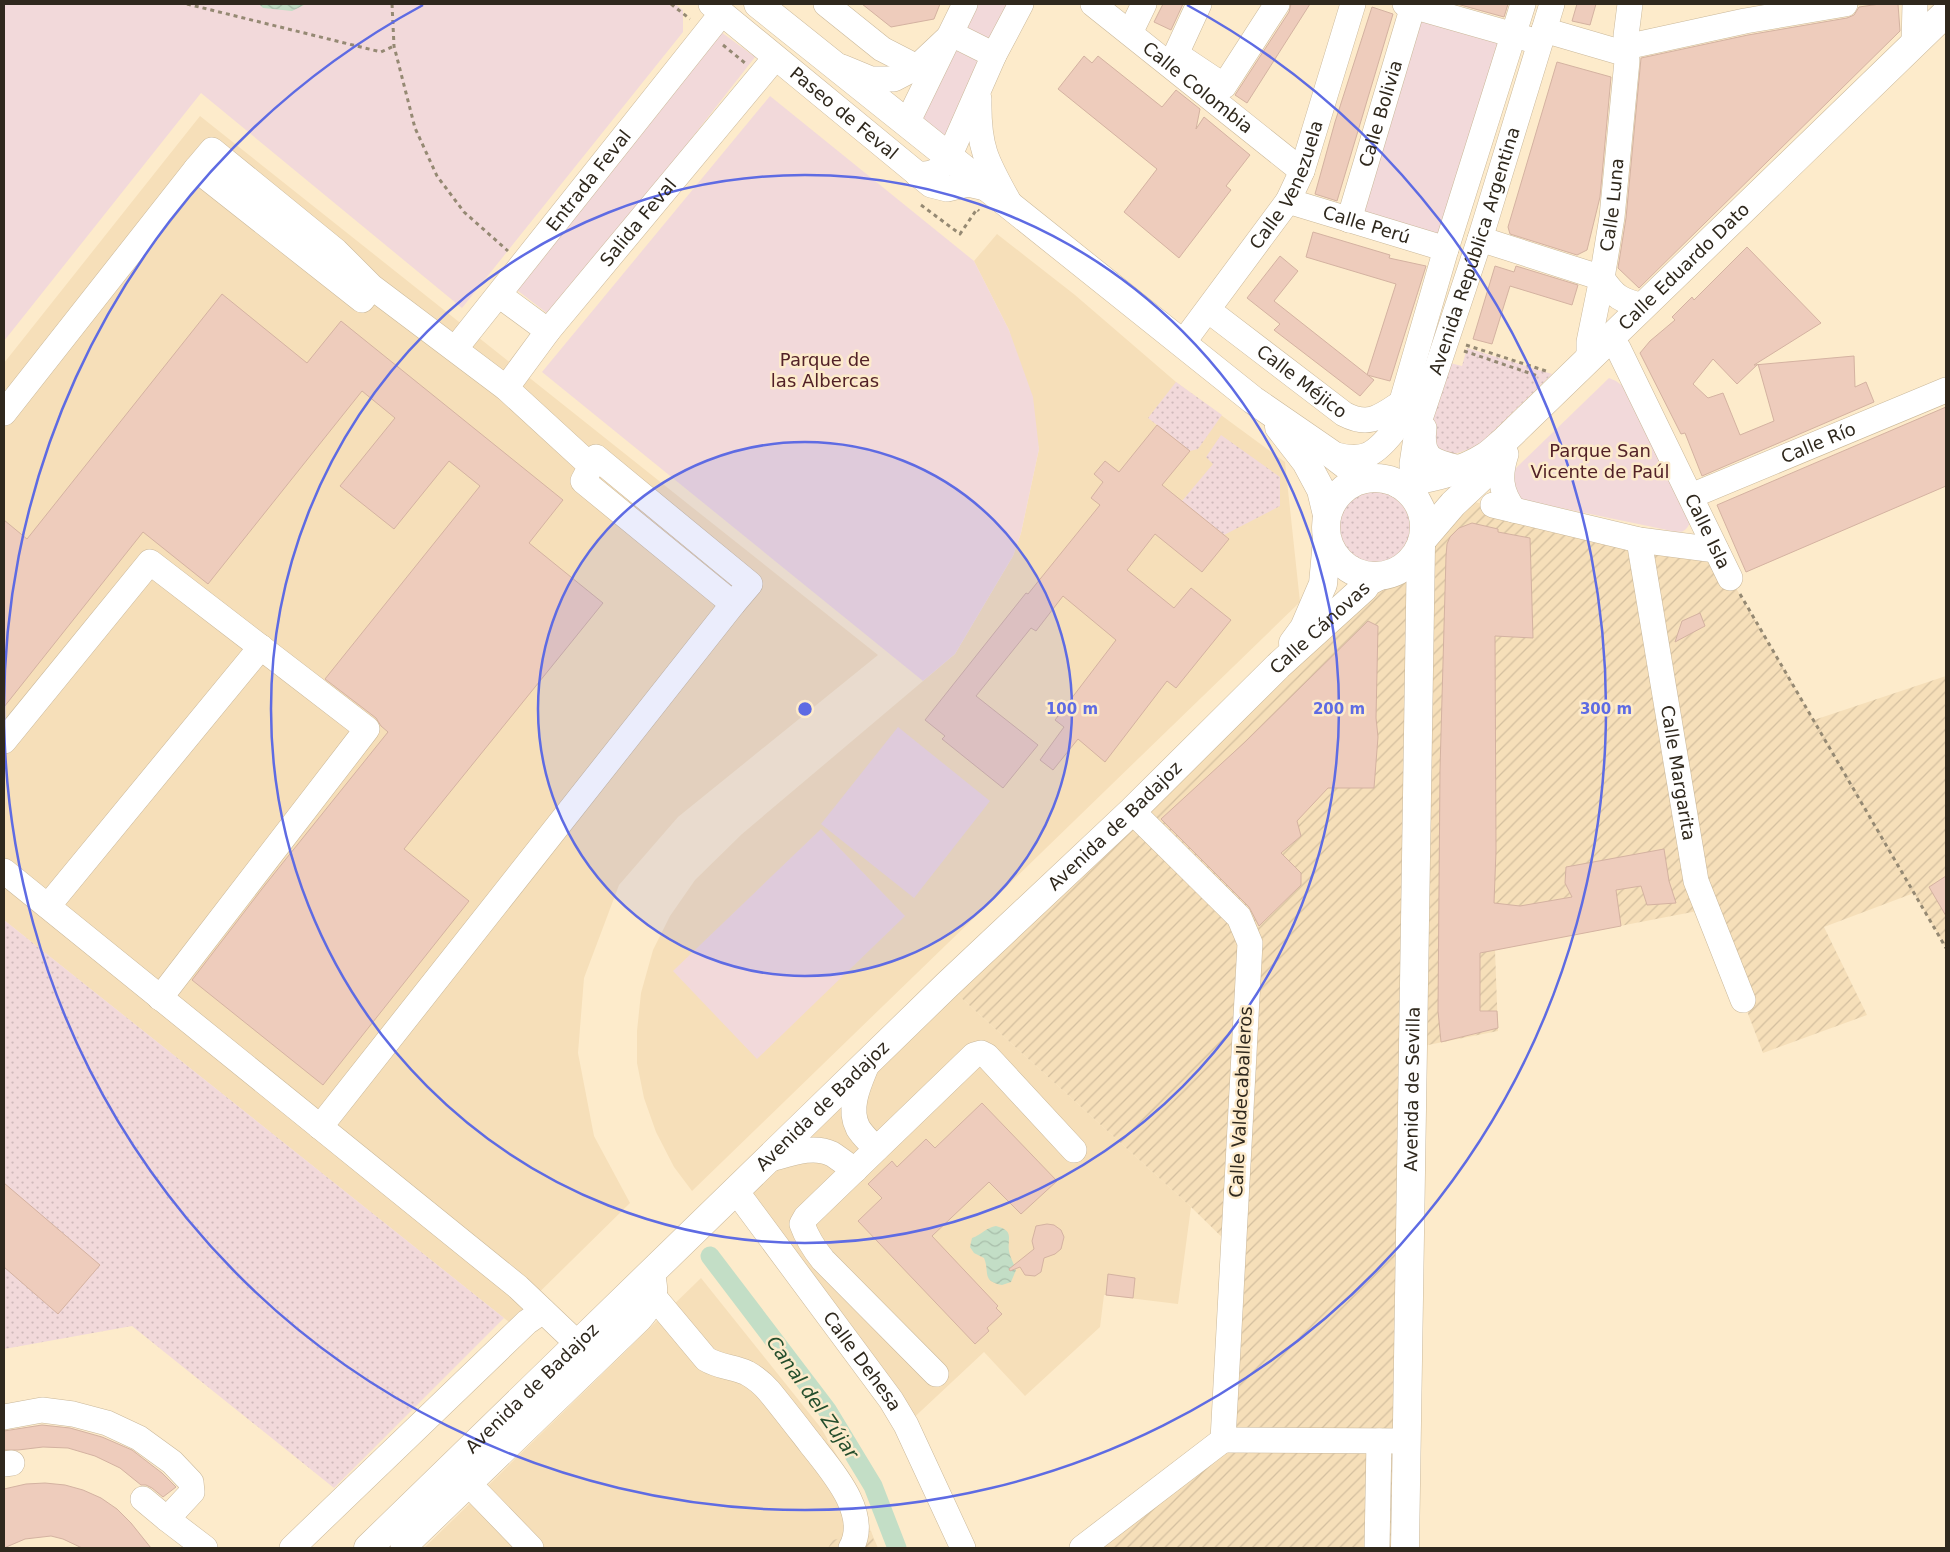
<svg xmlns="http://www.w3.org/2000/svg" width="1950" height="1552" viewBox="0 0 1950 1552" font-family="'DejaVu Sans',sans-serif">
	<defs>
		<pattern id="industrial-furrows" width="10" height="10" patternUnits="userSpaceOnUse" patternTransform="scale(1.25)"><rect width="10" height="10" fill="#f6dfb9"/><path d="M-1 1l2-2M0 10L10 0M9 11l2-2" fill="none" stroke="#d3bf9f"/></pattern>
		<pattern id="grass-dots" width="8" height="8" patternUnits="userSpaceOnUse" patternTransform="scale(1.25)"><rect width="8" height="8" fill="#f2d9da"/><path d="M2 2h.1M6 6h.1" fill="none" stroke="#d0babb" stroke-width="1.8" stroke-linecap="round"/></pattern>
		<pattern id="water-waves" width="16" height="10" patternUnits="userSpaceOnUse" patternTransform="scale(1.25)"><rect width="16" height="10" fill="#c3dec6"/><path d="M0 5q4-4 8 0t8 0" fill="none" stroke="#a8beaa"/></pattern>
	</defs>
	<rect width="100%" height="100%" fill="#fdebcb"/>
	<g fill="#f6dfb9">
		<polygon points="200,116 878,655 678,817 619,885 584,978 578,1053 594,1136 630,1203 509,1322 4,920 4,363"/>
		<polygon points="997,234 1075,295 1176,382 1285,462 1300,602 692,1191 674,1167 656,1132 644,1098 637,1063 637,1031 641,993 653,950 670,916 695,880 742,834 955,654 1013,556 1021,533 1039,449 1009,330 974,261"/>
		<polygon points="947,985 1191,1207 1178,1304 1104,1295 1100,1327 1025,1396 984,1352 906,1425 736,1191"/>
		<polygon points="701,1278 821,1428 843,1466 878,1548 424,1548"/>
	</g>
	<g fill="url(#industrial-furrows)">
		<polygon points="1474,502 1716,550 1730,578 1814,720 1946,676 1946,948 1914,893 1824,927 1867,1015 1763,1053 1708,909 1495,950 1498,1031 1413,1048 1405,1548 1082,1548 1223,1440 1233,1248 1191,1207 947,985 1388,575 1402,569 1410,562"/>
		<polygon points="871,1531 876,1548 828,1548 833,1540"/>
	</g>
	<g fill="url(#grass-dots)">
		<polygon points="1467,348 1552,374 1478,446 1449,456 1437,450 1429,432 1450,363 1462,366"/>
		<polygon points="1176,382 1222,415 1198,449 1190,451 1148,418"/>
		<polygon points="1221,435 1280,477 1280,506 1224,535 1182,501 1213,464 1206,457"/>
		<circle cx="1375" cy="528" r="48"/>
		<polygon points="4,920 504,1318 334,1488 132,1326 4,1349"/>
	</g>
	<g fill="#f2d9da">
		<polygon points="4,4 675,4 683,10 683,32 462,308 201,93 4,341"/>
		<polygon points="972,4 1013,4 991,42 965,27"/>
		<polygon points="1415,15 1502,40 1440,241 1357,216"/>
		<polygon points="717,29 755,57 552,317 513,287"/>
		<polygon points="952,48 983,62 947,141 919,121"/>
		<polygon points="770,96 974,261 1009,330 1033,397 1039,449 1021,533 1013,556 955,654 923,681 542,372"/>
		<path d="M1609 378 1616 381 1624 387 1690 523C1685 532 1682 533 1672 531L1518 499 1509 477 1517 467Z"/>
		<polygon points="898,727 990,801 914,898 821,824"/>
		<polygon points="821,829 905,916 757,1059 673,971"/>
	</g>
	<g fill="url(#water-waves)">
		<polygon points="259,4 306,4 292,11 263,8"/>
		<path d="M996 1226C1015 1231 1007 1238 1009 1251 1010 1257 1014 1264 1016 1270L1011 1282 1002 1285C981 1281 990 1272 984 1258L974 1253 970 1247 972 1238C981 1235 987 1227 996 1226Z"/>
	</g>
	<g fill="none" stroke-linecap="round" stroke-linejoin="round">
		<polyline stroke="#c3dec6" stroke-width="19" points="710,1256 827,1410 873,1486 897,1548"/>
	</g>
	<g fill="#eeccbc" stroke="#d4b2a1" fill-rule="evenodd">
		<polygon points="862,4 940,4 934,19 891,27"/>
		<polygon points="1163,4 1183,4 1171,30 1154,22"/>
		<polygon points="1291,4 1310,4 1247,103 1235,95 1289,12"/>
		<polygon points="1457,4 1508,4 1504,17"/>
		<polygon points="1577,4 1596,4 1590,25 1572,21"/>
		<polygon points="1880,4 1898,4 1900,31 1639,288 1618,268 1626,218 1641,58 1748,35 1847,18 1854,15 1859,7"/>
		<polygon points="1372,7 1393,14 1337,201 1315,194 1335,122"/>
		<polygon points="1084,56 1092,63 1098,56 1162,107 1176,90 1200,109 1196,129 1204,117 1250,155 1226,186 1231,190 1179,258 1124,212 1157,169 1058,89"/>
		<polygon points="1557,62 1611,77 1600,197 1587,250 1577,255 1510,234 1508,227"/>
		<polygon points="1313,232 1390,255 1389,258 1426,266 1390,381 1367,375 1396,284 1306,257"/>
		<path d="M1747 247 1821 323 1754 365 1854 356 1855 387 1866 382 1874 402 1702 476 1685 433 1681 434 1640 353 1650 341 1675 320 1672 317 1692 297 1694 300ZM1713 359 1737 384 1758 364 1774 421 1740 435 1723 393 1708 398 1693 384Z"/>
		<polygon points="1280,256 1298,271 1274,301 1374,380 1360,396 1274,330 1280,324 1247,298"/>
		<polygon points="1495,266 1514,272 1516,266 1578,285 1572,305 1510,286 1492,344 1473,339"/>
		<polygon points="222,294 307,363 341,321 563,500 529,543 603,603 404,849 469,901 323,1085 192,980 265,885 388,732 381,726 376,718 325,679 480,486 449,461 394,529 340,486 395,418 362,391 208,584 143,532 4,707 4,520 27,539"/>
		<polygon points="1946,407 1946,486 1746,572 1717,505"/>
		<polygon points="1157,425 1190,451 1162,485 1229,539 1202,572 1155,534 1127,570 1174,608 1191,588 1231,620 1176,688 1167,681 1105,762 1078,739 1053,770 1040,760 1064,727 1055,720 1116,640 1063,596 1036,631 1031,628 976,696 1038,745 1003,788 942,739 945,736 925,720 1026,593 1028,594 1100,505 1091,498 1103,482 1094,474 1105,461 1119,472"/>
		<polygon points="1472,523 1498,529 1498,532 1530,538 1533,638 1495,636 1496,851 1494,903 1520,906 1572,897 1565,883 1566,867 1664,849 1669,881 1676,903 1647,905 1641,886 1616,890 1621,926 1480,953 1480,1011 1497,1011 1498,1028 1441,1042 1438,1011 1440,770 1446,556 1447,544 1450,537 1459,528"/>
		<polygon points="1700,613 1705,626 1675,642 1682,621"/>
		<polygon points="1368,621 1378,626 1376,718 1378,737 1374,788 1328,788 1297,821 1301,836 1281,853 1301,873 1301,885 1259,926 1249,907 1161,819 1245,742"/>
		<polygon points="1946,876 1946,916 1929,887"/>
		<polygon points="982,1103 1057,1181 1021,1214 989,1182 932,1236 998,1306 996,1308 1002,1314 987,1328 989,1331 975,1344 858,1221 882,1198 868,1184 892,1161 897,1167 926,1139 935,1148"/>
		<polygon points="4,1183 100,1265 58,1314 4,1267"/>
		<polygon points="1047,1224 1054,1225 1061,1230 1064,1237 1061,1249 1055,1254 1044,1258 1041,1272 1035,1276 1025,1275 1020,1267 1010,1271 1009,1269 1034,1249 1032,1241 1036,1226"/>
		<polygon points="1108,1274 1135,1278 1133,1298 1106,1295"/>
		<polygon points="42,1425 70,1428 102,1437 132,1450 162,1473 176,1487 163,1497 152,1488 146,1485 141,1485 120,1468 95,1456 68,1448 43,1447 18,1450 4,1450 4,1431"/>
		<polygon points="45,1483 65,1485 83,1490 101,1498 117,1509 131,1523 151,1548 82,1548 63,1539 51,1536 25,1539 4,1548 4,1489 26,1484"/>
	</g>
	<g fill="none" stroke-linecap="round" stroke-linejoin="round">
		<g stroke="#cab89a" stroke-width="26">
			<g id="minor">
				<path id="s1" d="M711 4 931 185 947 189 968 184 990 189"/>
				<polyline points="826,4 882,49 917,67 952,34 994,55"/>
				<path id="s2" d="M1093 4 1302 171"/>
				<polyline points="1199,4 1176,54 1224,86 1277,4"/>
				<polyline points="1405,4 1528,39"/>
				<polyline points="1544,30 1616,51 1635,45 1745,21 1845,4"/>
				<polyline points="1130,33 1144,4"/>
				<polyline points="1914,43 1915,4"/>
				<polyline points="842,67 871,79 894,79 917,67"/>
				<path d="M979 99C978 147 986 161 1009 202"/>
				<polyline points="907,123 965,4"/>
				<path d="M917 174C934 175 939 171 949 157L994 55 1021 4"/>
				<path id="s3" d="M1288 201 1446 249"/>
				<path id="s4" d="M1349 220 1413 6"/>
				<path id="s5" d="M1480 239 1602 278 1612 217 1627 61 1626 36 1630 4"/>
				<polyline points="372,287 362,300 196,169 212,150 336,251 372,287 506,388 591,466 596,457 750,584 733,604 583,481 591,466"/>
				<polyline points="499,295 548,331"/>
				<path id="s6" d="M1208 310 1344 414C1369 427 1380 417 1401 403"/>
				<path id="s7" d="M1182 344 1288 201 1302 171 1353 4"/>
				<path id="s8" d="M1618 348 1730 578"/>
				<path id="s9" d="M455 349 722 13"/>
				<path d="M1589 359V342L1602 278C1615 297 1621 301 1644 306"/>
				<path id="s10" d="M506 388 548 331 775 58"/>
				<polyline points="4,413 196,169"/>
				<path d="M1424 428C1420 460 1434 462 1460 468"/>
				<path d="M1330 453C1361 463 1373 457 1393 432L1446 249 1523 4"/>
				<path d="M1506 454C1499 475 1500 492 1514 510"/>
				<path id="s11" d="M1691 496 1946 390"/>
				<path id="s12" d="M1417 500 1413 481 1412 464 1418 425 1480 239 1552 4"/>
				<polyline points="1493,505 1639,540 1716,550"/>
				<path id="s13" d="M1639 540 1696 881 1743 1000"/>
				<polyline points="4,741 150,562 367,729 160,998"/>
				<polyline points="1132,811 1239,917 1250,943 1223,1440"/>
				<polyline points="4,871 518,1287 578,1344"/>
				<polyline points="48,906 261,647"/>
				<path d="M868 1062C860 1082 847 1107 858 1128 863 1136 870 1142 876 1149"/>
				<polyline points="320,1127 733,604"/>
				<path d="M767 1160C787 1155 812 1144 832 1154 840 1159 847 1165 855 1170"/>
				<path id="s14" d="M736 1191 891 1400 906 1425 963 1548"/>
				<path d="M655 1298 706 1359C719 1367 734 1367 747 1373 756 1378 763 1384 769 1391 783 1408 796 1425 810 1443 830 1469 871 1513 851 1548"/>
				<path d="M936 1374 823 1260C814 1249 807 1238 802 1224L806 1217 974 1055 981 1053 987 1056 1074 1150"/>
				<polyline points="4,1417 42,1410 73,1414 107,1423 139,1438 172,1462 191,1482 192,1492 167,1519 205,1548"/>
				<polyline points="1223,1440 1406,1441"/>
				<polyline points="4,1464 12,1463"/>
				<polyline points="469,1484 531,1548"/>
				<polyline points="143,1499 167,1519"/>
				<polyline points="292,1548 527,1322 543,1311"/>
				<path d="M403 1548 640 1319C656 1299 657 1296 652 1272"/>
				<polyline points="1082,1548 1223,1440"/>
				<polyline points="1377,1548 1379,1441"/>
			</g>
		</g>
		<g stroke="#cab89a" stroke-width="29">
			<g id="major">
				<polyline points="758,4 1253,400 1330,453 1364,479"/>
				<polyline points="1279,427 1306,462 1321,490 1327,515"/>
				<circle cx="1375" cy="527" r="49"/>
				<path id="s15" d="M1399 484C1429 478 1460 473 1486 456 1492 452 1498 446 1504 441L1946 13"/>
				<polyline points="1423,539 1453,504 1502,458"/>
				<polyline points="1293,643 1304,628 1323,584 1327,540"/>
				<path id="s16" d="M368 1548 947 985 1132 811 1278 666 1364 588 1368 582 1377 577"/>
				<path id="s17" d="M1405 1548 1421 545"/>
			</g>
		</g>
		<g stroke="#958973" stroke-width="3" stroke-dasharray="4 4" stroke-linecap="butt">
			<polyline points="187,4 381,52 394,46"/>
			<polyline points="392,4 394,46 415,128 437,176 464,212 508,251"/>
			<polyline points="671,4 690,19"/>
			<polyline points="723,45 745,63"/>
			<polyline points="921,205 960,234 977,209 979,211"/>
			<polyline points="1466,345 1546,371"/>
			<polyline points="1464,351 1538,376"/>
			<polyline points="1740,594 1946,948"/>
		</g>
		<use href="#minor" stroke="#fff" stroke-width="25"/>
		<use href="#major" stroke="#fff" stroke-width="28"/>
	</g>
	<circle cx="805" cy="709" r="267" fill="#5e6be3" fill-opacity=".12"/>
	<g fill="none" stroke="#5e6be3" stroke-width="2.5">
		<circle cx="805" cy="709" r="267"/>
		<circle cx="805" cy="709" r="534"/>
		<path d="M1187 5A801 801 0 1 1 423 5"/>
	</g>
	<g text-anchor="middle" stroke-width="5" stroke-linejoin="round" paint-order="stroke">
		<g font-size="18" fill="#2f281d" stroke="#fdebcb">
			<text dy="6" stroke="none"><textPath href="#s2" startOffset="134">Calle Colombia</textPath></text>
			<text dy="6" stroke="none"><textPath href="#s4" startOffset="111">Calle Bolivia</textPath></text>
			<text dy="6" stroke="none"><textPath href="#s1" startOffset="172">Paseo de Feval</textPath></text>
			<text dy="6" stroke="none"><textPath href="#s9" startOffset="215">Entrada Feval</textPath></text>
			<text dy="6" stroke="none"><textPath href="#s7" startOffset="192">Calle Venezuela</textPath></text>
			<text dy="6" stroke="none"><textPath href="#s5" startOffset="202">Calle Luna</textPath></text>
			<text dy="6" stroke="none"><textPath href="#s10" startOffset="212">Salida Feval</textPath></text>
			<text dy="6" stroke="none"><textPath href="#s3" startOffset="82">Calle Perú</textPath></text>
			<text dy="6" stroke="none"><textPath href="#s12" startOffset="259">Avenida República Argentina</textPath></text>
			<text dy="6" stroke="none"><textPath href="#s15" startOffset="366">Calle Eduardo Dato</textPath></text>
			<text dy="6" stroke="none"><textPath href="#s6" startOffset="118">Calle Méjico</textPath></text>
			<text dy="6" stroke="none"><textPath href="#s11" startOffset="138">Calle Río</textPath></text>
			<text dy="6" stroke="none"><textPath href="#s8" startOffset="204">Calle Isla</textPath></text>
			<text dy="6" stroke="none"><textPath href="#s16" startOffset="1324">Calle Cánovas</textPath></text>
			<text dy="6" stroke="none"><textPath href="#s13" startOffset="236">Calle Margarita</textPath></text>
			<text dy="6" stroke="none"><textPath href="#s16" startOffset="1039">Avenida de Badajoz</textPath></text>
			<text dy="6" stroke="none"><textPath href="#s17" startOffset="459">Avenida de Sevilla</textPath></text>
			<text transform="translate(1241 1102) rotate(-87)" y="6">Calle Valdecaballeros</text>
			<text dy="6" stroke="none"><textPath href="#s16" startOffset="634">Avenida de Badajoz</textPath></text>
			<text dy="6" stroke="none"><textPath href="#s14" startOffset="212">Calle Dehesa</textPath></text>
			<text dy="6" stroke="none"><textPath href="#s16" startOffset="229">Avenida de Badajoz</textPath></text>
		</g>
		<g font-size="18" fill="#522127" stroke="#fdebcb">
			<text x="825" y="366">Parque de<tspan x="825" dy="21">las Albercas</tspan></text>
			<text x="1600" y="457">Parque San<tspan x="1600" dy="21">Vicente de Paúl</tspan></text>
		</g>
		<g font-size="19" font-style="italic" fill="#244e2c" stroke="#fdebcb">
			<text transform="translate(813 1397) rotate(55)" y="7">Canal del Zújar</text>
		</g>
	</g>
	<circle cx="805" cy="709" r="8" fill="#5e6be3" stroke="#fdebcb" stroke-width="2.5"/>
	<g font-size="15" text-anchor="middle" font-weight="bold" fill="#5e6be3" stroke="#fdebcb" stroke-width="5" stroke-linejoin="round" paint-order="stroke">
		<text x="1072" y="714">100 m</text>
		<text x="1339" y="714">200 m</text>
		<text x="1606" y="714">300 m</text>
	</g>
	<rect width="1950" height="1552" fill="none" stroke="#2f281d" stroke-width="10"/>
</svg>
